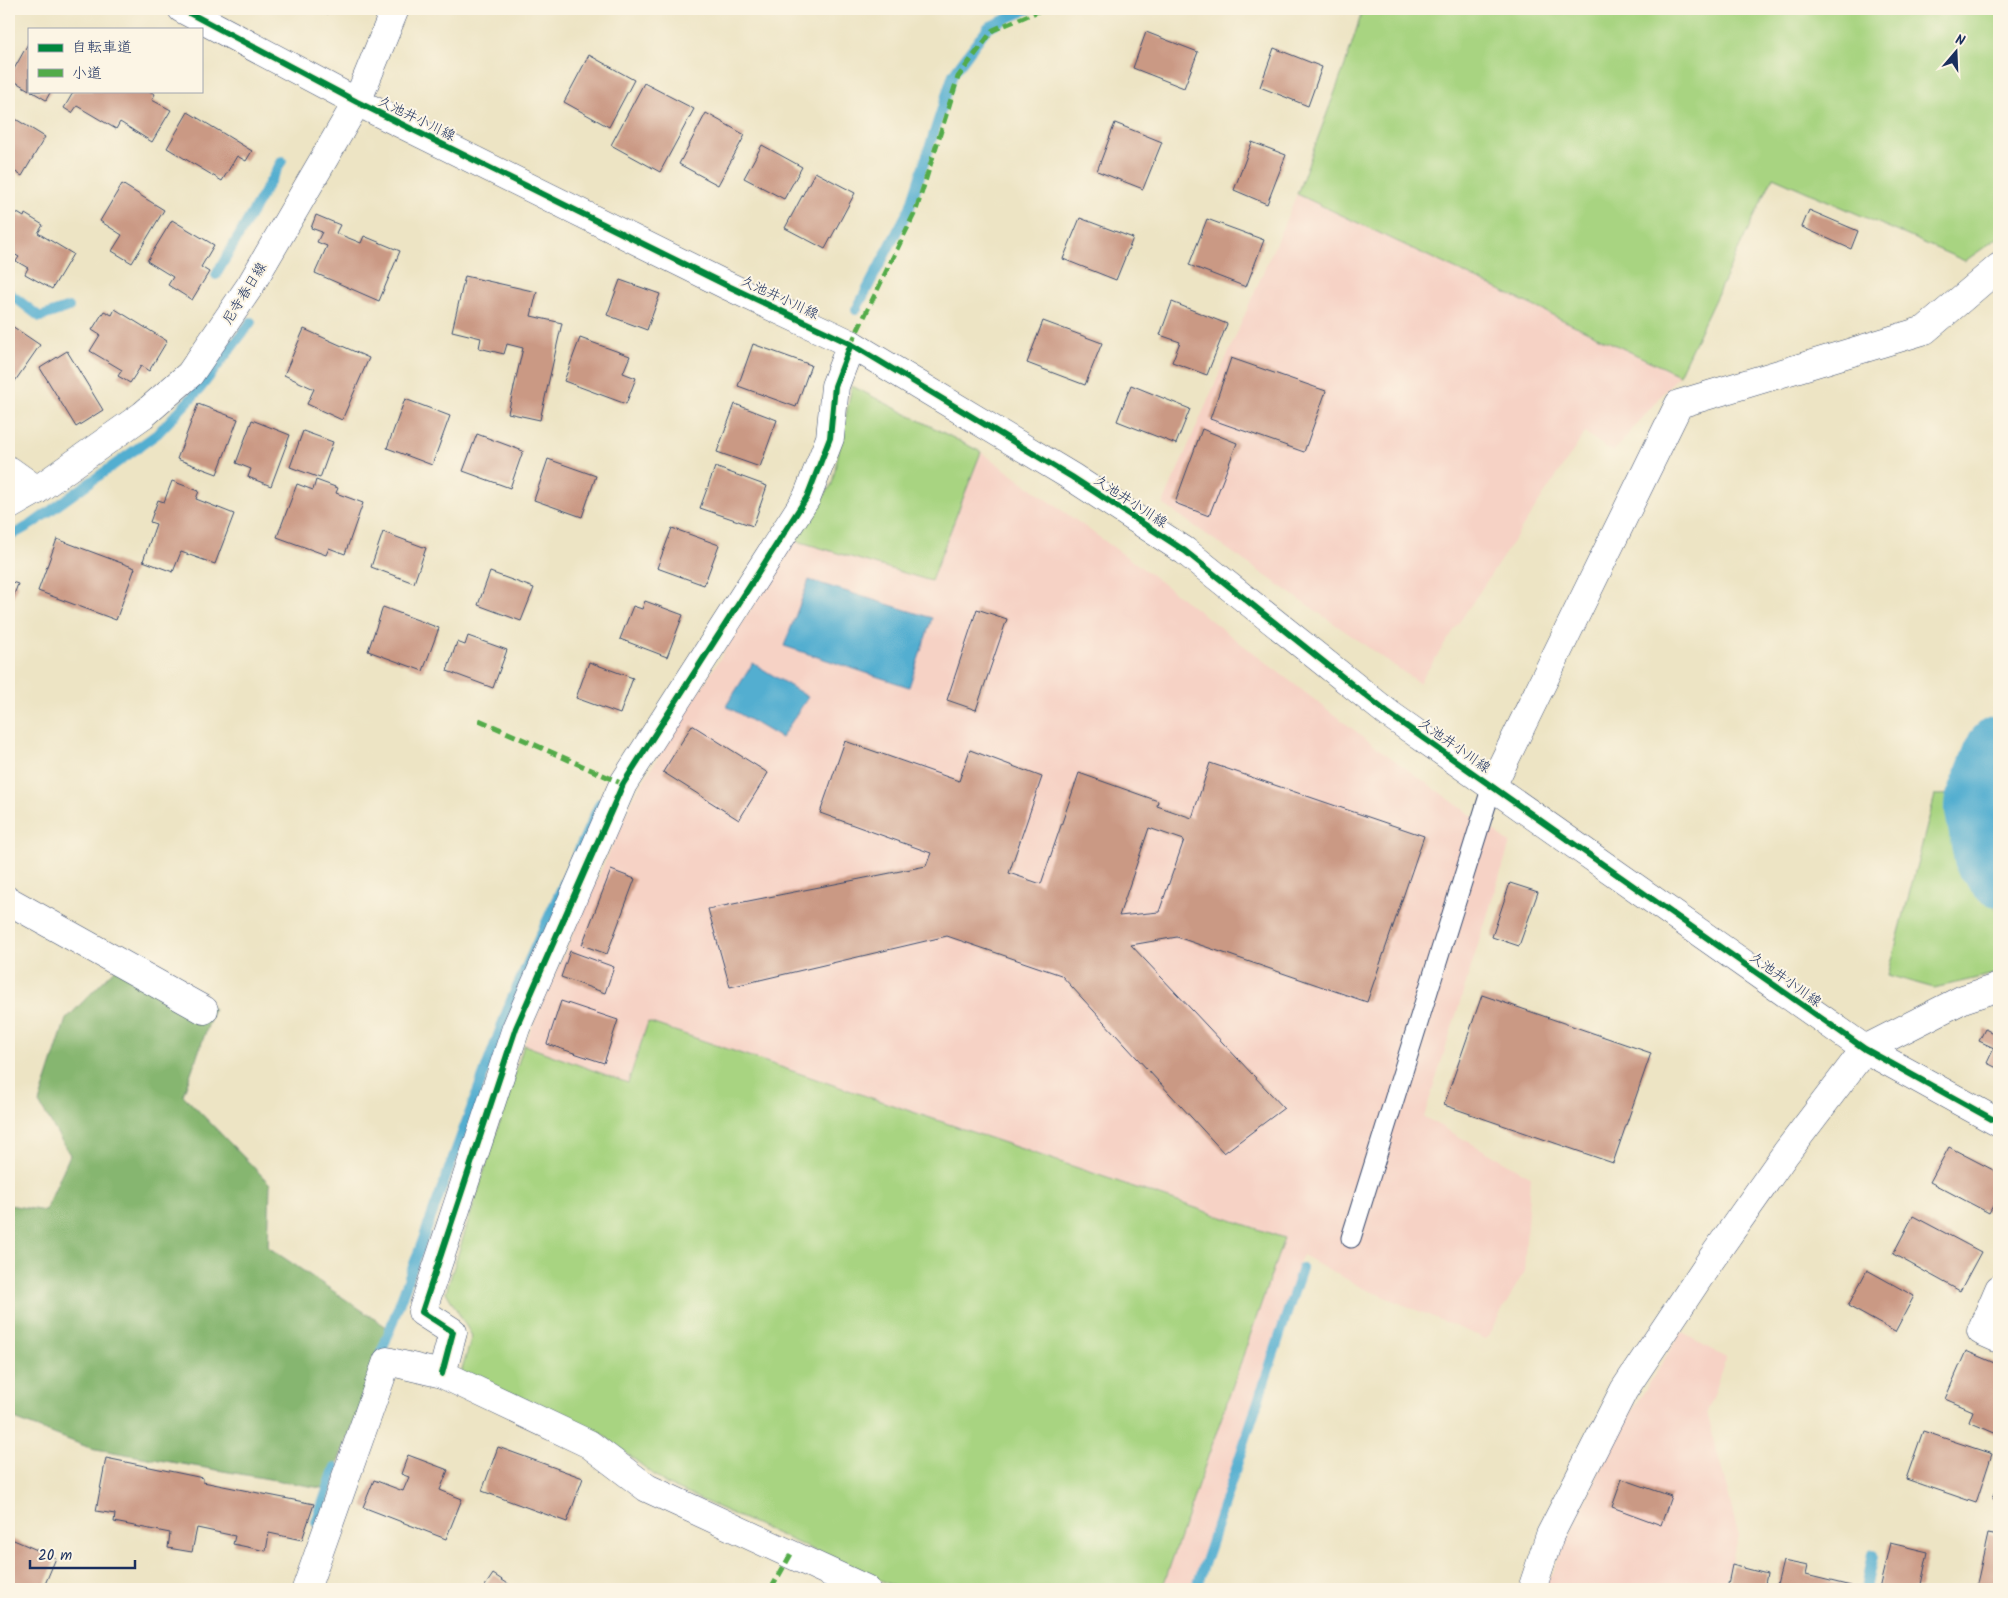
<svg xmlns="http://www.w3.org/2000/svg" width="2008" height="1598" viewBox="0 0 2008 1598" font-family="Kalam,'Klee One',sans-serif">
	<rect width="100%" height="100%" fill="#fcf5e5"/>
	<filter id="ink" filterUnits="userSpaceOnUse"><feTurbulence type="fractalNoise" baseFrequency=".02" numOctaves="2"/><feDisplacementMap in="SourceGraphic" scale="10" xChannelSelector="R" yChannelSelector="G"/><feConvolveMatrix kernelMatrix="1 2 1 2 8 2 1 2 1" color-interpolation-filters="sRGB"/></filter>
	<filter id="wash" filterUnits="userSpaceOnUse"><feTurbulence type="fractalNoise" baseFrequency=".0096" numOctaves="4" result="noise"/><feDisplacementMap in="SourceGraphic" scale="20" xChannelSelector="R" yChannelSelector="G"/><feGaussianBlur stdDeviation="1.12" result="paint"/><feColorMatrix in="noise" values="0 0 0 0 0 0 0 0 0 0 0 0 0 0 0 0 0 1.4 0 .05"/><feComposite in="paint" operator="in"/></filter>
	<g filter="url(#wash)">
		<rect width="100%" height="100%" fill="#ede4c4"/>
		<g fill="#f6d2c5">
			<polygon points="1297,194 1679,375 1613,452 1585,433 1419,683 1163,504"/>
			<polygon points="981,452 1145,570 1375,746 1510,843 1424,1117 1530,1176 1524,1272 1486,1339 1363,1288 1302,1255 1191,1589 900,1589 666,1484 603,1435 461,1373 472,1336 446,1292 524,1045 634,796 794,540 931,580"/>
			<polygon points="1681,1332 1726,1358 1707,1412 1739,1537 1722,1589 1544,1589 1616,1437"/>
		</g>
		<g fill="#a8d481" stroke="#628270">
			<polygon points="1363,9 1999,9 1999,237 1965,261 1773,177 1679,375 1297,194 1345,65"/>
			<polygon points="852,386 981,452 931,581 794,540 832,484"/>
			<polygon points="1965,794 1964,865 1999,913 1999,973 1934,988 1888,975 1935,795"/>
			<polygon points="648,1022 1284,1238 1162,1589 900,1589 666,1484 603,1435 461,1373 472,1336 446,1292 524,1045 628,1083"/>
		</g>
		<polygon fill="#86b66f" stroke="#507266" points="126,958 214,1009 183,1095 270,1184 268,1247 391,1330 327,1489 90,1448 12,1418 9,1395 9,1296 13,1280 9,1276 9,1205 45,1211 70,1155 39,1103 66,1019"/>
		<g fill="#52aed0" stroke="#366e97">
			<polygon points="809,580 932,618 909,687 784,646"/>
			<polygon points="753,663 808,697 781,738 726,706"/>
		</g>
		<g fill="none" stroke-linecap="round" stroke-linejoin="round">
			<g stroke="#52aed0" stroke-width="10">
				<polyline points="216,275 282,161"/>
				<polyline points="9,293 40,317 69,307"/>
				<polyline points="856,310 910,207 953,74 988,27 1029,9"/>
				<polyline points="9,537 32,524 157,434 200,389 251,322"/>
				<polyline points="379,1359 511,1000 600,803"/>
				<polyline points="316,1522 335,1467"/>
				<polyline points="1196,1589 1302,1268"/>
				<polyline points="1866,1589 1873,1555"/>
			</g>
			<polyline stroke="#52aed0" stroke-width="62" points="1999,747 1996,750 1975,805 1985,859 1999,876"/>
		</g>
		<g id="blocks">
			<g fill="#ca9984" fill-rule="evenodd">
				<polygon points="316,9 330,9 328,14"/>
				<polygon points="1146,32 1198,52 1184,88 1133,68"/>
				<polygon points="29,42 29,90 9,78"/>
				<polygon points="1274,48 1322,67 1308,106 1260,87"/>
				<polygon points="589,55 634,80 609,127 564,102"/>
				<polygon points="644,83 694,109 660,172 611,145"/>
				<polygon points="31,91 51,91 46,100"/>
				<polygon points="74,91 149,91 155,94 152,100 171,110 152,142 120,122 116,129 77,106 72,113 64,108"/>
				<polygon points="188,112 252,151 246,161 237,156 222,181 167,148"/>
				<polygon points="706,113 745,135 718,185 679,164"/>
				<polygon points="9,115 45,137 22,176 9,168"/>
				<polygon points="1115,123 1162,142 1143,189 1097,171"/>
				<polygon points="1252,142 1286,155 1267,204 1234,190"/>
				<polygon points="762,145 802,167 784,199 744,178"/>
				<polygon points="815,172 855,193 825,249 785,228"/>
				<polygon points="122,184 164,210 132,263 112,251 122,235 100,221"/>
				<polygon points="9,208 24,217 25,214 43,225 38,233 73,254 52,289 25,274 28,268 16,261 19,257 9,251"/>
				<polygon points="1809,210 1858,231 1851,249 1802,227"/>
				<polygon points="316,215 340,225 336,233 361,243 364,236 400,251 379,301 315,273 327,246 317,242 322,232 311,228"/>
				<polygon points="1080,218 1133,238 1116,280 1063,259"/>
				<polygon points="1207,219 1264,240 1246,287 1189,265"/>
				<polygon points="172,220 214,245 201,267 209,272 192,300 168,285 173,277 147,261"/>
				<polygon points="465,276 537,292 531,316 562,323 540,420 508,413 523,348 507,344 504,354 479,348 481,338 452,331"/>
				<polygon points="620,280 660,294 647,330 607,315"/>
				<polygon points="1172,302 1227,324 1207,375 1172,362 1180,342 1160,335"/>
				<polygon points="115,309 167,341 149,371 141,366 130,383 118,376 122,370 90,351 100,335 92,330 104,311 112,315"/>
				<polygon points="1043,321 1102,343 1085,385 1027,363"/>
				<polygon points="9,324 40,345 13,384 9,381"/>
				<polygon points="304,329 369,358 342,420 307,404 314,389 284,375"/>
				<polygon points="580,338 630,356 623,373 636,378 626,404 564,381"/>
				<polygon points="753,344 811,365 796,407 738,386"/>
				<polygon points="67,351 103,410 76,427 40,368"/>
				<polygon points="1231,358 1326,391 1304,452 1210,419"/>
				<polygon points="1131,385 1190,409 1176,444 1117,421"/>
				<polygon points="405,399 450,416 432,465 387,448"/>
				<polygon points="198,404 238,419 217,474 177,459"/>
				<polygon points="735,404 777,420 760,467 717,452"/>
				<polygon points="252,420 290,435 271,486 248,477 251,469 236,463"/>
				<polygon points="1202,429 1237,443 1209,516 1175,503"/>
				<polygon points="303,431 333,442 320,478 290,467"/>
				<polygon points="477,434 523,451 510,488 463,471"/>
				<polygon points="548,459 596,476 582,517 534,500"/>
				<polygon points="715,467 767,486 753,526 700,508"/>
				<polygon points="316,480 338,488 336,493 363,503 345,554 329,548 326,555 277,537 297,484 313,490"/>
				<polygon points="172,481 199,491 196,499 234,514 215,564 181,552 173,572 143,561 156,524 150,522 158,500 164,502"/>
				<polygon points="672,528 719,545 704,585 657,568"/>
				<polygon points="383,532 426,548 414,583 371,567"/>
				<polygon points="57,539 135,568 116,620 38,591"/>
				<polygon points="490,572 534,588 521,621 478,605"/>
				<polygon points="9,581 18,584 9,608"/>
				<polygon points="645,601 683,615 667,657 620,639 633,606 642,609"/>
				<polygon points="383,607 439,628 423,671 368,651"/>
				<polygon points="977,609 1007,619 976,710 947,700"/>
				<polygon points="468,636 507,650 493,688 447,671 457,642 465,645"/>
				<polygon points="589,662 633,678 620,714 576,698"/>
				<polygon points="692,725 768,773 739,820 663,772"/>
				<path d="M845 741 959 781 970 750 1042 777 1009 873 1041 884 1079 773 1158 801 1157 806 1192 818 1210 763 1424 836 1367 1002 1177 937 1131 945 1284 1108 1224 1153 1061 975 947 936 730 987 708 909 926 866 931 853 820 813ZM1149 828 1184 840 1159 912 1119 916Z"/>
				<polygon points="611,870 635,879 607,954 582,945"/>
				<polygon points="1510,883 1538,892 1519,946 1492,937"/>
				<polygon points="570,951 614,967 605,993 561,977"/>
				<polygon points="1482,995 1651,1053 1613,1163 1444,1105"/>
				<polygon points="561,1001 618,1020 604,1063 547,1044"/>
				<polygon points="1985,1029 1999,1036 1999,1069 1987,1063 1994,1048 1979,1041"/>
				<polygon points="1949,1147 1999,1173 1999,1195 1989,1213 1930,1182"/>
				<polygon points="1913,1216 1981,1252 1960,1291 1893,1254"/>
				<polygon points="1867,1270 1914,1296 1895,1332 1848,1306"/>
				<polygon points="1966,1351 1999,1365 1999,1435 1969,1422 1973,1411 1945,1399"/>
				<polygon points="1923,1431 1992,1454 1976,1503 1906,1479"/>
				<polygon points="498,1447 583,1478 567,1522 482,1491"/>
				<polygon points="408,1455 448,1470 440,1490 462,1499 446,1539 363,1507 374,1480 403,1491 409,1477 401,1474"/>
				<polygon points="106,1458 203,1478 203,1482 314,1504 302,1540 269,1533 266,1551 233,1544 235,1536 197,1528 192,1552 168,1548 170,1533 114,1522 115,1514 96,1511"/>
				<polygon points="1622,1479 1671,1496 1661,1525 1612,1507"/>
				<polygon points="1999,1482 1999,1501 1993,1499"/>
				<polygon points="1988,1534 1999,1536 1999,1589 1976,1588"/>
				<polygon points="9,1538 56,1558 43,1589 9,1589"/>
				<polygon points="1890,1543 1928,1552 1920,1589 1879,1589"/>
				<polygon points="1783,1561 1808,1566 1806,1575 1851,1586 1850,1589 1776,1589"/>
				<polygon points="1732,1565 1767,1574 1764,1589 1727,1589"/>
				<polygon points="493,1574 516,1589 483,1589"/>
			</g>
		</g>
	</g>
	<g filter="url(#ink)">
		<use href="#blocks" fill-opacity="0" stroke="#3a4a6d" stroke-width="1"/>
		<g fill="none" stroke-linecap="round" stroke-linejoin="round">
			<g stroke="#3a4a6d" stroke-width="21">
				<polyline id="lane" points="1351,1238 1492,786"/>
			</g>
			<g stroke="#3a4a6d" stroke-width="29">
				<g id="street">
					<polyline points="9,470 37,490"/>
					<polyline points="1492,786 1679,404 1925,330 1999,267"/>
					<polyline points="9,901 204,1010"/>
					<polyline points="1999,1289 1981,1331 1999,1339"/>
					<polyline points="442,1374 453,1332 422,1312 516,1028 623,784 807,497 830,438 835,386 851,344"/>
					<polyline points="306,1589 387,1361 442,1374 589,1444 647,1488 866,1589"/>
					<polyline points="1532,1589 1550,1535 1624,1390 1710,1261 1786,1153 1865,1049 1963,999 1999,987"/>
				</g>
			</g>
			<g stroke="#3a4a6d" stroke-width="29">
				<g id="secondary">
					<polyline points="182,9 357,102 726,285 851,344 1072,477 1185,551 1389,714 1865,1049 1999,1123"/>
					<polyline points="9,506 37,490 143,415 190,374 250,286 357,102 395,9"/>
				</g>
			</g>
			<use href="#lane" stroke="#fff" stroke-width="19"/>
			<use href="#street" stroke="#fff" stroke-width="28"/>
			<use href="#secondary" stroke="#fff" stroke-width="28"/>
			<g stroke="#52ab49" stroke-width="5" stroke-dasharray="10 5" stroke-linecap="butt">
				<polyline points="851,344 916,210 958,77 993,30 1043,9"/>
				<polyline points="479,720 623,784"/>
				<polyline points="771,1589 791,1554"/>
			</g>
			<g stroke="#fcf5e5" stroke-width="9">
				<g id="cycleway">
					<polyline points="182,9 357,102 726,285 851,344 1072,477 1185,551 1389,714 1865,1049 1999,1123"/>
					<polyline points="442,1374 453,1332 422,1312 516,1028 623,784 807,497 830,438 835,386 851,344"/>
				</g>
			</g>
			<use href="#cycleway" stroke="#00873e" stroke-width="6"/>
		</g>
	</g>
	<g text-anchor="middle" stroke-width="4" stroke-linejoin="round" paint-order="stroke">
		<g font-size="14" fill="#1b2f5e" stroke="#fcf5e5">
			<text transform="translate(417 118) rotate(26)" y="5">久池井小川線</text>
			<text transform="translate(244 293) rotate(-58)" y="5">尼寺春日線</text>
			<text transform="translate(780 297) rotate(25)" y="5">久池井小川線</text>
			<text transform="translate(1131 501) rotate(33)" y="5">久池井小川線</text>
			<text transform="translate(1455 745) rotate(35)" y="5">久池井小川線</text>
			<text transform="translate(1786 979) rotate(35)" y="5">久池井小川線</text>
		</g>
	</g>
	<rect width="2008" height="1598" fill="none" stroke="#fcf5e5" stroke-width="30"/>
	<rect x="28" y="28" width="175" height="65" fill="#fcf5e5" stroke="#a2a6af"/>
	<rect x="38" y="44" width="25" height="8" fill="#00873e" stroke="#a2a6af"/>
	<text x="72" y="52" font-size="15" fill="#1b2f5e">自転車道</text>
	<rect x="38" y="69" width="25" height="8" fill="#52ab49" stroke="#a2a6af"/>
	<text x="72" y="78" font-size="15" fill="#1b2f5e">小道</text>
	<g transform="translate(1956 52) rotate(19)" stroke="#fcf5e5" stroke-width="4" paint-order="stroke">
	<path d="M0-4L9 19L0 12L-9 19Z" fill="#1b2f5e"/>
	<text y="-8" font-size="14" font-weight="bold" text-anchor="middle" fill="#1b2f5e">N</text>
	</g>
	<path d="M30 1560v8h105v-8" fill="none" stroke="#1b2f5e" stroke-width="2.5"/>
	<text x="38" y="1560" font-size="15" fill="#1b2f5e" stroke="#fcf5e5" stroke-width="4" paint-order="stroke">20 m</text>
</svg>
